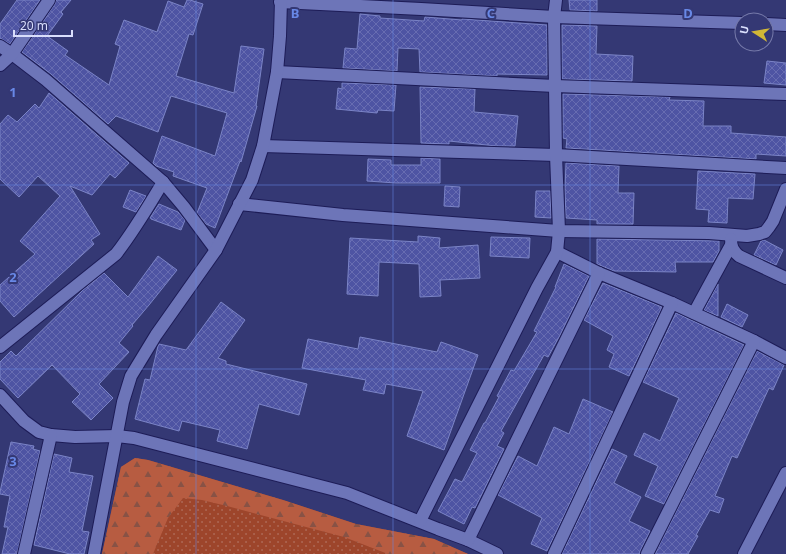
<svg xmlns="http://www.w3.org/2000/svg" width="786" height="554" viewBox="0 0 786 554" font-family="'Noto Sans',sans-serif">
	<defs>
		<pattern id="grass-dots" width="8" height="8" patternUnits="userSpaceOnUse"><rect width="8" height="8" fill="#9d452b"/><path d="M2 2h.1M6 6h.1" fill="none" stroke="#ae6855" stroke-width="1.8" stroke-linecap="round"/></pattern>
		<pattern id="forest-firs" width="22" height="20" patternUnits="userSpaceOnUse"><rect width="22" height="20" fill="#b75c41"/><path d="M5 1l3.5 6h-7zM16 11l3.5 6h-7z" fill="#885245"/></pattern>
		<pattern id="building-cross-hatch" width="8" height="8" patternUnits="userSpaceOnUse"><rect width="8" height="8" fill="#4e54a3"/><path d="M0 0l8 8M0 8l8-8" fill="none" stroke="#676cb1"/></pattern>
	</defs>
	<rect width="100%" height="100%" fill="#343874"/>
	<polygon fill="url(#grass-dots)" points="135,458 148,460 283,500 356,524 434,539 468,554 102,554 121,467"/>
	<polygon fill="url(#forest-firs)" points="135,458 148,460 283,500 356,524 434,539 468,554 388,554 344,537 227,506 202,500 183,498 168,518 153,554 102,554 121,467"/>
	<g fill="url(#building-cross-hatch)" stroke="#7b84c7">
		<polygon points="17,0 40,0 10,44 0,38 0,24"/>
		<polygon points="56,0 71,0 61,12 63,14 47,36 68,51 65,55 109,85 120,46 115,44 124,20 157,32 168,1 184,7 187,0 190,0 203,4 193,35 189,34 176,76 234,93 241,46 264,49 256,106 257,106 241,162 240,161 215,228 206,224 197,213 207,188 173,176 174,172 156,166 153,163 162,136 215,156 227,113 171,96 158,132 116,116 108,124 51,74 22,52 55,4"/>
		<polygon points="569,0 597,0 597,11 570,10"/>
		<polygon points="360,14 380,16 380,18 424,21 425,17 462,20 462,19 547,25 547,75 497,74 497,76 420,72 419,49 398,48 397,71 343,68 345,48 357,49"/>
		<polygon points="562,25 597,26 596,54 633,56 632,81 562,79"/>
		<polygon points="767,61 786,63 786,85 764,83"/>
		<polygon points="342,83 396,85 394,111 378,110 377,113 336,109 338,88 342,89"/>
		<polygon points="420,87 475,89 474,112 518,116 515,146 496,146 449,141 449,144 421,143"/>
		<polygon points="49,93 129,163 115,178 110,174 92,195 70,186 100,234 91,240 94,244 14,317 0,301 0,285 35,254 20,241 27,233 60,196 38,176 19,197 0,179 0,124 8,115 17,122 35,104 39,108"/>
		<polygon points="563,94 670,97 669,100 704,101 703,126 731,126 731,133 786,137 786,156 756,154 756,159 566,148 567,139 563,138"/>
		<polygon points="421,158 440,159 440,183 396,183 367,181 368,159 391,160 391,165 421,165"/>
		<polygon points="566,163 619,166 618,193 634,193 633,224 597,224 597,220 566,218 565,189"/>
		<polygon points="698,171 755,174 753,199 728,198 727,223 708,222 709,210 696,209"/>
		<polygon points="445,186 460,187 459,207 444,206"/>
		<polygon points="130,190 146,196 136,212 123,207"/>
		<polygon points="536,191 550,191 551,218 535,217"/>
		<polygon points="159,204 178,212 185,220 181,230 151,219 151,218 150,218"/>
		<polygon points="418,236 440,238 439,248 478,245 480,278 440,280 441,296 420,297 419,264 379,262 378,296 347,294 350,238 418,242"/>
		<polygon points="491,237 530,238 529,258 490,256"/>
		<polygon points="597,239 719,241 719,251 713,262 675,262 676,272 614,271 597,264"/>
		<polygon points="764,240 783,250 776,265 754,255 761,241"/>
		<polygon points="158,256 177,270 149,305 132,325 133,326 119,343 129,352 99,384 113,398 91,420 72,402 80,394 52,365 18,398 0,379 0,362 11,351 16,356 83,290 104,273 128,297"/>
		<polygon points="564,264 589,276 559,337 548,357 544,355 501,431 504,433 497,446 504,449 475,508 472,507 464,524 438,511 455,479 462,482 477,453 470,450 484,423 485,423 499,397 497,396 511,370 514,371 537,332 534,331 556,287 555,287"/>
		<polygon points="603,283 662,307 629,376 609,367 614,354 607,350 613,336 584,320"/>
		<polygon points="718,284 718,316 704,310"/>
		<polygon points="221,302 245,320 218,358 226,361 226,364 307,384 299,415 259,404 247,449 217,441 220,430 182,421 179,431 135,419 145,379 150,380 158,346 159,344 186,350"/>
		<polygon points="727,304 748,315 742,327 721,317"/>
		<polygon points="676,313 744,345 664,504 645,496 658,466 634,455 644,433 660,441 679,398 643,382"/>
		<polygon points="360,337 437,352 441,342 478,355 444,450 407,436 423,391 386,384 384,394 363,390 366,380 302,368 308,339 358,349"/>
		<polygon points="757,351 784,365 773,390 769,388 763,401 737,458 732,456 715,496 724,499 719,513 710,510 696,535 698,536 688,554 655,554"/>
		<polygon points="583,399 613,412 547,551 531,544 542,518 498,495 518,456 537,466 554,427 569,434"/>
		<polygon points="11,442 34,446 33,449 40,451 17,554 2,554 8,527 4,527 10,496 0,494 0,492"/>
		<polygon points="612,449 627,456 614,483 641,497 629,521 650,531 640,551 640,554 562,554"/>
		<polygon points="54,454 72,458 69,472 93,476 82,531 89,532 84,554 70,554 34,545"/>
	</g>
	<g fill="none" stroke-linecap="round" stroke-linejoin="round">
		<g stroke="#1d1c57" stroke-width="14">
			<g id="street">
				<polyline points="280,2 421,9 554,17 742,23"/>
				<polyline points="766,24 786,25"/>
				<polyline points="0,46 12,54 46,80 163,182 184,207 216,250"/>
				<polyline points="0,65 12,54 49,0"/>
				<polyline points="277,72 555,86 786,94"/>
				<polyline points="263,146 556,155 786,168"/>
				<polyline points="239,204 343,215 559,231 709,233 747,236 759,234 765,232 769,227 773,221 786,189"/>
				<path d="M731 239C731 247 733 251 739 256L786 278"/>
				<polyline points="557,252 599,273 672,303 754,341 786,358"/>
				<polyline points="694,313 731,245"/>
				<path d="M0 347 116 254C134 231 148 207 163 182"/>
				<polyline points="0,395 24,421 39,432 51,435 75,437 117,436 134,438 347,493 438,529 468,540 497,554"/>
				<polyline points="420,521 537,288 557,252 559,231 556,155 554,17 556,0"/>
				<polyline points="468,540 599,273"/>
				<polyline points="24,554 51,435"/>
				<polyline points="94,554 123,402 131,376 156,335 216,250 252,180 263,146 277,72 280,36 281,0"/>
				<polyline points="554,554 672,303"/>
				<polyline points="647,554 754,341"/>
				<polyline points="744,554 786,473"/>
			</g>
		</g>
		<use href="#street" stroke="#6d75b8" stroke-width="12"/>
	</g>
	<path fill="none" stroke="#6888e6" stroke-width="1" stroke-opacity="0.55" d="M196 0V554M393 0V554M590 0V554M0 185H786M0 369H786"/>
	<g font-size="13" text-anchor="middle" font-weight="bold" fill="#6888e6" stroke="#343874" stroke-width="4" stroke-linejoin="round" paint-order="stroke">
		<text x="295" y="18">B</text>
		<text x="491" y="18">C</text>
		<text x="688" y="18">D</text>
		<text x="13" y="97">1</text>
		<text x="13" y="282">2</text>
		<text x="13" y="466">3</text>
	</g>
	<g transform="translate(754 32) rotate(282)"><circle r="19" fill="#343874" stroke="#767aaa"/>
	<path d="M0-3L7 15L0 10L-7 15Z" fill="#d1b736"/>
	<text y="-6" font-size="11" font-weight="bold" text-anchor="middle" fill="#d9defc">U</text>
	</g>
	<path d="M14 30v6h58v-6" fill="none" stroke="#d9defc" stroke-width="2"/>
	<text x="20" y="30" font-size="12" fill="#d9defc" stroke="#343874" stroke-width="3" paint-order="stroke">20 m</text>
</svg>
